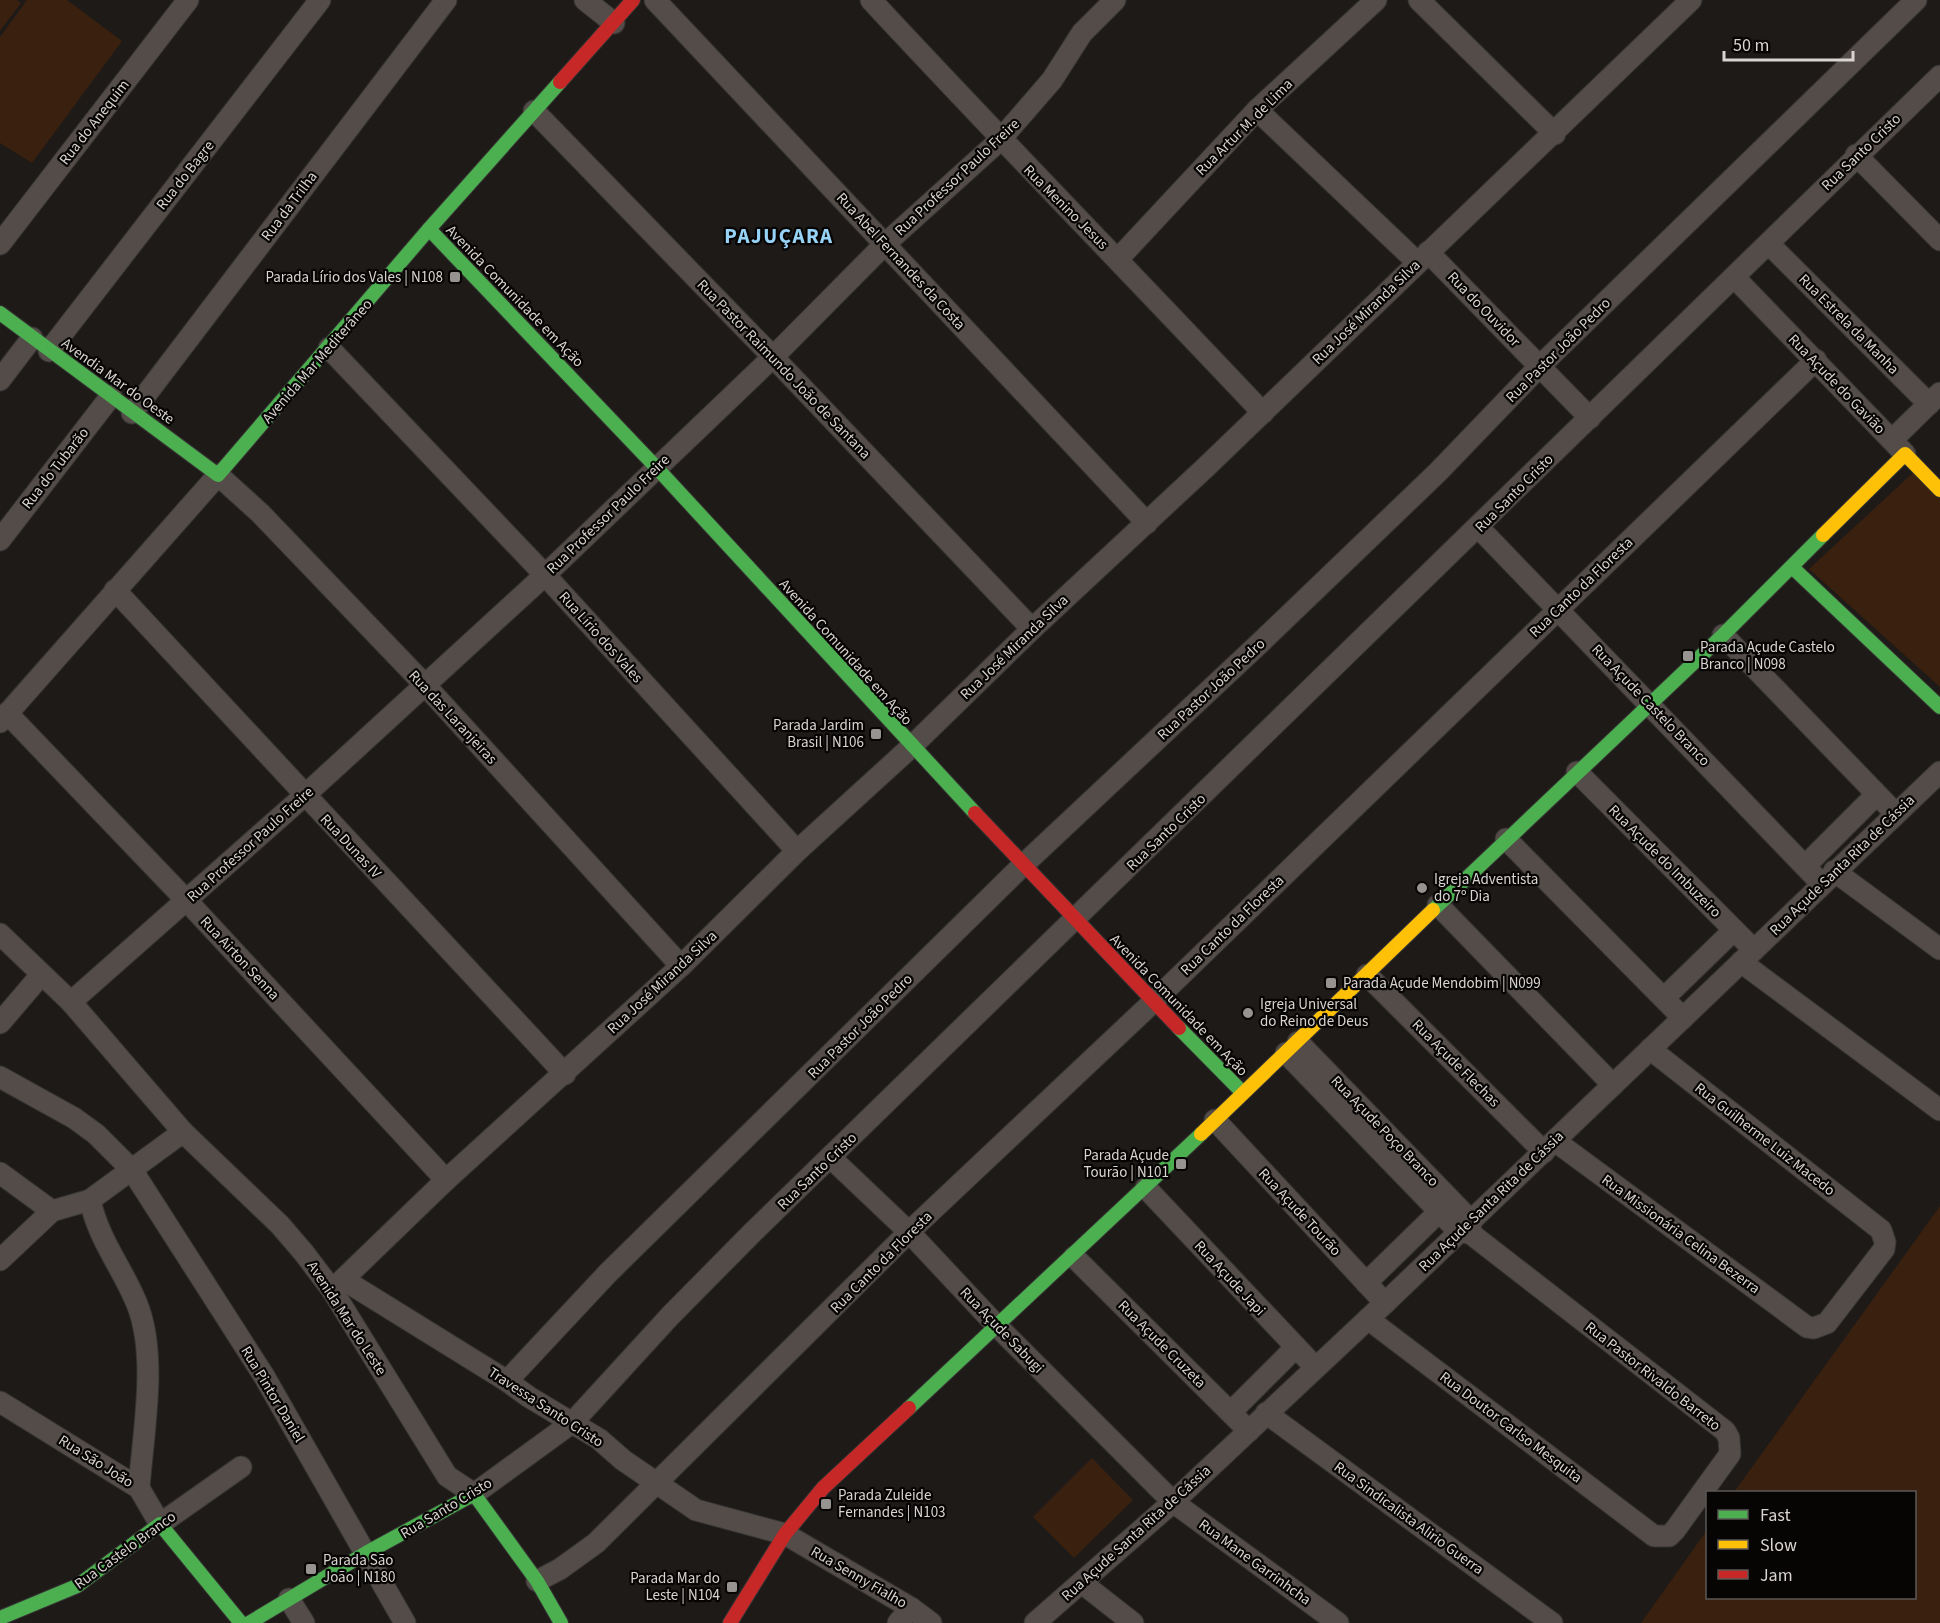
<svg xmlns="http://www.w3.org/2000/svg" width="1940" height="1623" viewBox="0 0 1940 1623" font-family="'Source Sans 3',sans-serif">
	<rect width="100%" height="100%" fill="#1d1a18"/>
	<g fill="#3a200e">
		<polygon points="0,0 17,0 21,3 0,31"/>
		<polygon points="27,0 67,0 122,41 32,163 0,143 0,37"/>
		<polygon points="1916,470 1940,495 1940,687 1809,569"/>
		<polygon points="1940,1206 1940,1623 1641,1623 1707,1530 1708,1598 1914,1598 1914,1492 1734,1492"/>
		<polygon points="1092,1458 1133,1500 1074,1558 1033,1517"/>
	</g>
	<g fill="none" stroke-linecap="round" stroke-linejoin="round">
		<g stroke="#363433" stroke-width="23">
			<g id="street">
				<polyline points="585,0 614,23"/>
				<polyline points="655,0 1147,523"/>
				<path d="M871 0C1000 139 1133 275 1263 413"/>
				<polyline points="1419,0 1555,134"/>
				<polyline points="1257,110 1417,262"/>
				<polyline points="534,111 773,357 1032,629"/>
				<polyline points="1856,155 1940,240"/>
				<polyline points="0,244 188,0"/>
				<polyline points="1769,244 1929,404"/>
				<polyline points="1428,252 1590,418"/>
				<polyline points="1118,259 1257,110 1376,0"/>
				<polyline points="1734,277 1905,454"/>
				<polyline points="329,348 545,575 797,851"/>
				<polyline points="49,351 320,0"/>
				<polyline points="0,380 32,338"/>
				<polyline points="132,413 446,0"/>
				<polyline points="1892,440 1940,393"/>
				<polyline points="1479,528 1821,883"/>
				<polyline points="0,540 111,396"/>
				<polyline points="115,590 565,1074"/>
				<polyline points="1723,635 1895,813"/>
				<polyline points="7,713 187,901 446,1180"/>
				<polyline points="0,722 218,475 260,513 424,684 681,966"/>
				<polyline points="1577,772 1754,950"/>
				<polyline points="1506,839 1683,1018"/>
				<polyline points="1805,866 1876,795"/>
				<polyline points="1834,871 1940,949"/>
				<polyline points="1438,905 1613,1085"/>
				<polyline points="0,934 71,1002 183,1132 280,1225 304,1253 332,1290 447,1476 474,1494 573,1422 670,1316 752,1233 1940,76"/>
				<polyline points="1741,962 1940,1110"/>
				<polyline points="1367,975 1544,1152"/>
				<polyline points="1664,998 1733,931"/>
				<polyline points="71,1002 304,796 545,575 773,357 885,244 1000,140 1052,80 1082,33 1115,0"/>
				<polyline points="0,1023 41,975"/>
				<polyline points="1298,1042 1471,1221 1470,1233"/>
				<polyline points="1286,1053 1459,1232 1470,1233 1725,1431 1729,1438 1730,1454 1675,1530 1669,1536 1654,1536 1368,1319"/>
				<polyline points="0,1077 74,1118 96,1134 132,1170 264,1376 405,1623"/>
				<polyline points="1215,1120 1385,1303"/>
				<polyline points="1555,1141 1807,1327 1814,1328 1827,1323 1884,1249 1885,1242 1881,1230 1650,1049"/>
				<polyline points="831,1158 909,1232 997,1326 1173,1502 1338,1623"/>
				<polyline points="0,1173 52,1211"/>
				<polyline points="1146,1188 1315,1367"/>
				<path d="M90 1200C99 1241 122 1267 137 1304 158 1356 143 1433 139 1488"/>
				<polyline points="1074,1257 1249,1431"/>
				<polyline points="0,1260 52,1211 90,1200 183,1132"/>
				<polyline points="344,1280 507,1381 529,1397 599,1439 623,1460 696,1510 785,1534 911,1608 931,1623"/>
				<polyline points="1366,1283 1449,1202"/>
				<polyline points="332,1290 446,1180 681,966 797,851 911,747 1032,629 1206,467 1691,0"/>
				<polyline points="507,1381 608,1273 1023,865 1262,641 1438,472 1539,367 1916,0"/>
				<polyline points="0,1402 139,1488 160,1524 241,1467"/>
				<polyline points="1231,1412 1296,1347"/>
				<polyline points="1266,1413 1552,1623"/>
				<polyline points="537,1581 560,1569 596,1543 909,1232 1152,1003 1816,360"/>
				<polyline points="1082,1583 1133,1623"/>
				<polyline points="289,1599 304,1623"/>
				<polyline points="898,1623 911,1608"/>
				<polyline points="1035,1623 1173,1502 1385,1303 1940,772"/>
			</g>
		</g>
		<g stroke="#363433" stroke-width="16">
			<g id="fast">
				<polyline points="429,229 655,466 975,813"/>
				<polyline points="0,313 218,475 429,229 560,82"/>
				<polyline points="1792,567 1940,707"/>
				<polyline points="1433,910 1723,635 1823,535"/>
				<polyline points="1179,1028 1243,1093"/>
				<polyline points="909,1408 1201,1134"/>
				<polyline points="0,1618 77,1586 160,1524 241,1623"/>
				<polyline points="249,1623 366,1553 474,1494 537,1581 561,1623"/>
			</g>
		</g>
		<g stroke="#363433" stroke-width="16">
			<g id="slow">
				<polyline points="1823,535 1905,454 1940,490"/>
				<polyline points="1201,1134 1433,910"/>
			</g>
		</g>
		<g stroke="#363433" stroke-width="16">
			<g id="jam">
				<polyline points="560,82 633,0"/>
				<polyline points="975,813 1179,1028"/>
				<polyline points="730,1623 785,1534 823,1488 909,1408"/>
			</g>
		</g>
		<use href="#street" stroke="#534c48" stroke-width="21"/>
		<use href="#fast" stroke="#4caf50" stroke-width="14"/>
		<use href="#slow" stroke="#ffc107" stroke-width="14"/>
		<use href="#jam" stroke="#c62828" stroke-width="14"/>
	</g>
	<g fill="#979390" stroke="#070504" stroke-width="2">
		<rect x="449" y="271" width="12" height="12" rx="3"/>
		<rect x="1682" y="650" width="12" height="12" rx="3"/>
		<rect x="870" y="728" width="12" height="12" rx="3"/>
		<circle cx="1422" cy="888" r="6"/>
		<rect x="1325" y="977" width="12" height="12" rx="3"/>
		<circle cx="1248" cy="1013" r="6"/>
		<rect x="1175" y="1158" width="12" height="12" rx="3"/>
		<rect x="820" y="1498" width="12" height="12" rx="3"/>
		<rect x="305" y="1563" width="12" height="12" rx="3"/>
		<rect x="726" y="1581" width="12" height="12" rx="3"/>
	</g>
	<g text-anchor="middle" stroke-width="4.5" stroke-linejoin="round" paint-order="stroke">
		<g font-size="15" fill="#d8d4d1" stroke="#070504">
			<text transform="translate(94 122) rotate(-52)" y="5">Rua do Anequim</text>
			<text transform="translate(1244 127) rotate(-45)" y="5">Rua Artur M. de Lima</text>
			<text transform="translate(1861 152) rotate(-44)" y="5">Rua Santo Cristo</text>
			<text transform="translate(185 175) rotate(-52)" y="5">Rua do Bagre</text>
			<text transform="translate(957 177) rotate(-43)" y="5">Rua Professor Paulo Freire</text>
			<text transform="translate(289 206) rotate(-53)" y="5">Rua da Trilha</text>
			<text transform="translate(1066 207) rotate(45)" y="5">Rua Menino Jesus</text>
			<text transform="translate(901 261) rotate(47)" y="5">Rua Abel Fernandes da Costa</text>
			<text transform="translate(515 296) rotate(46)" y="5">Avenida Comunidade em Ação</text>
			<text transform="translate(1484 309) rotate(46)" y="5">Rua do Ouvidor</text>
			<text transform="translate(1366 312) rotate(-44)" y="5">Rua José Miranda Silva</text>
			<text transform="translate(1849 324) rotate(45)" y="5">Rua Estrela da Manha</text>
			<text transform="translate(1558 350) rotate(-45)" y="5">Rua Pastor João Pedro</text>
			<text transform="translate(317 361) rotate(-49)" y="5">Avenida Mar Mediterâneo</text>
			<text transform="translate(784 369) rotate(46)" y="5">Rua Pastor Raimundo João de Santana</text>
			<text transform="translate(118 381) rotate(36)" y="5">Avendia Mar do Oeste</text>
			<text transform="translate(1837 384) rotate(46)" y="5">Rua Açude do Gavião</text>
			<text transform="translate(55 468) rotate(-52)" y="5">Rua do Tubarão</text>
			<text transform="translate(1514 493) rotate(-45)" y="5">Rua Santo Cristo</text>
			<text transform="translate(608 514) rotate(-44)" y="5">Rua Professor Paulo Freire</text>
			<text transform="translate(1581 587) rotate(-44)" y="5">Rua Canto da Floresta</text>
			<text transform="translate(601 637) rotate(48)" y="5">Rua Lírio dos Vales</text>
			<text transform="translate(1014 647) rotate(-44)" y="5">Rua José Miranda Silva</text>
			<text transform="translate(846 652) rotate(48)" y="5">Avenida Comunidade em Ação</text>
			<text transform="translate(1211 689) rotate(-43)" y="5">Rua Pastor João Pedro</text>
			<text transform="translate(1651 705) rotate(46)" y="5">Rua Açude Castelo Branco</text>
			<text transform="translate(453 717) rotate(47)" y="5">Rua das Laranjeiras</text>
			<text transform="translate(1166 832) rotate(-44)" y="5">Rua Santo Cristo</text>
			<text transform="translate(250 844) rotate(-42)" y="5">Rua Professor Paulo Freire</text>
			<text transform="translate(351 846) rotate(47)" y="5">Rua Dunas IV</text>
			<text transform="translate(1665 861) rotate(45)" y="5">Rua Açude do Imbuzeiro</text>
			<text transform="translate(1842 865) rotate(-44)" y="5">Rua Açude Santa Rita de Cássia</text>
			<text transform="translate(1232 925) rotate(-44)" y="5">Rua Canto da Floresta</text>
			<text transform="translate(240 958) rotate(47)" y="5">Rua Airton Senna</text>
			<text transform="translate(662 982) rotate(-43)" y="5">Rua José Miranda Silva</text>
			<text transform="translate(1179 1005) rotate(46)" y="5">Avenida Comunidade em Ação</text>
			<text transform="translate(860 1026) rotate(-45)" y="5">Rua Pastor João Pedro</text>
			<text transform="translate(1456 1063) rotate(45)" y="5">Rua Açude Flechas</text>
			<text transform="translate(1385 1131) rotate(46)" y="5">Rua Açude Poço Branco</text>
			<text transform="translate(1765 1139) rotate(38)" y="5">Rua Guilherme Luiz Macedo</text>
			<text transform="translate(817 1171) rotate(-44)" y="5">Rua Santo Cristo</text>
			<text transform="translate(1491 1201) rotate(-44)" y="5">Rua Açude Santa Rita de Cássia</text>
			<text transform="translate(1300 1212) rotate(47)" y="5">Rua Açude Tourão</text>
			<text transform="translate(1681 1234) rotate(36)" y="5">Rua Missionária Celina Bezerra</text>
			<text transform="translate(881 1262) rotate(-45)" y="5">Rua Canto da Floresta</text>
			<text transform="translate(1230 1278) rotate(47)" y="5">Rua Açude Japi</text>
			<text transform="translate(347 1318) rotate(57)" y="5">Avenida Mar do Leste</text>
			<text transform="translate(1002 1330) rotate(46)" y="5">Rua Açude Sabugi</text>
			<text transform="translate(1162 1344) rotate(45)" y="5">Rua Açude Cruzeta</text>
			<text transform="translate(1653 1376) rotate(38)" y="5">Rua Pastor Rivaldo Barreto</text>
			<text transform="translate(273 1394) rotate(59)" y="5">Rua Pintor Daniel</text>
			<text transform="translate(546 1407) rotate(33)" y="5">Travessa Santo Cristo</text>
			<text transform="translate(1511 1427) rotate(37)" y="5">Rua Doutor Carlso Mesquita</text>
			<text transform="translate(96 1461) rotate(32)" y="5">Rua São João</text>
			<text transform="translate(446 1508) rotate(-31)" y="5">Rua Santo Cristo</text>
			<text transform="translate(1409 1518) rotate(36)" y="5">Rua Sindicalista Alirio Guerra</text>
			<text transform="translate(1136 1533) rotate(-42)" y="5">Rua Açude Santa Rita de Cássia</text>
			<text transform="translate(125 1550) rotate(-36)" y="5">Rua Castelo Branco</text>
			<text transform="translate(1255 1562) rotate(36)" y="5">Rua Mane Garrinhcha</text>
			<text transform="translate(859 1577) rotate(30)" y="5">Rua Senny Fialho</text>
		</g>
		<g font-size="15" fill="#d8d4d1" stroke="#070504" text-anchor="start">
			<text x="443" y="282" text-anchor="end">Parada Lírio dos Vales | N108</text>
			<text x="1700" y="652">Parada Açude Castelo<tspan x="1700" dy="17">Branco | N098</tspan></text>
			<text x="864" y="730" text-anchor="end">Parada Jardim<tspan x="864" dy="17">Brasil | N106</tspan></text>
			<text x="1434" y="884">Igreja Adventista<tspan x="1434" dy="17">do 7º Dia</tspan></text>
			<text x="1343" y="988">Parada Açude Mendobim | N099</text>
			<text x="1260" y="1009">Igreja Universal<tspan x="1260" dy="17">do Reino de Deus</tspan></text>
			<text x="1169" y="1160" text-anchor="end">Parada Açude<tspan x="1169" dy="17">Tourão | N101</tspan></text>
			<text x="838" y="1500">Parada Zuleide<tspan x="838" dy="17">Fernandes | N103</tspan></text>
			<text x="323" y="1565">Parada São<tspan x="323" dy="17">João | N180</tspan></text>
			<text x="720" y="1583" text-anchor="end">Parada Mar do<tspan x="720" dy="17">Leste | N104</tspan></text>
		</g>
		<g font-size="21" font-weight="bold" letter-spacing="1.5" fill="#96d3f7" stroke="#070504">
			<text x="779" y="243">PAJUÇARA</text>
		</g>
	</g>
	<rect x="1706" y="1491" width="210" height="108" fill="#070504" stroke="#5b5856" stroke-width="1.5"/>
	<rect x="1718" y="1510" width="30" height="9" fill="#4caf50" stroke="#5b5856" stroke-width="1.5"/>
	<text x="1760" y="1521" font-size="18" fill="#d8d4d1">Fast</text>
	<rect x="1718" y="1540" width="30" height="9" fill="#ffc107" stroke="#5b5856" stroke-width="1.5"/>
	<text x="1760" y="1551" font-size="18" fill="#d8d4d1">Slow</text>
	<rect x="1718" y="1570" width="30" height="9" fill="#c62828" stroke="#5b5856" stroke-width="1.5"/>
	<text x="1760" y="1581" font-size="18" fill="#d8d4d1">Jam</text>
	<path d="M1724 51v9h129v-9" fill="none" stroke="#d8d4d1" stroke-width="3"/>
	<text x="1733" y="51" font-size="18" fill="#d8d4d1" stroke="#070504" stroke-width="4.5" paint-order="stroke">50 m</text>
</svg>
